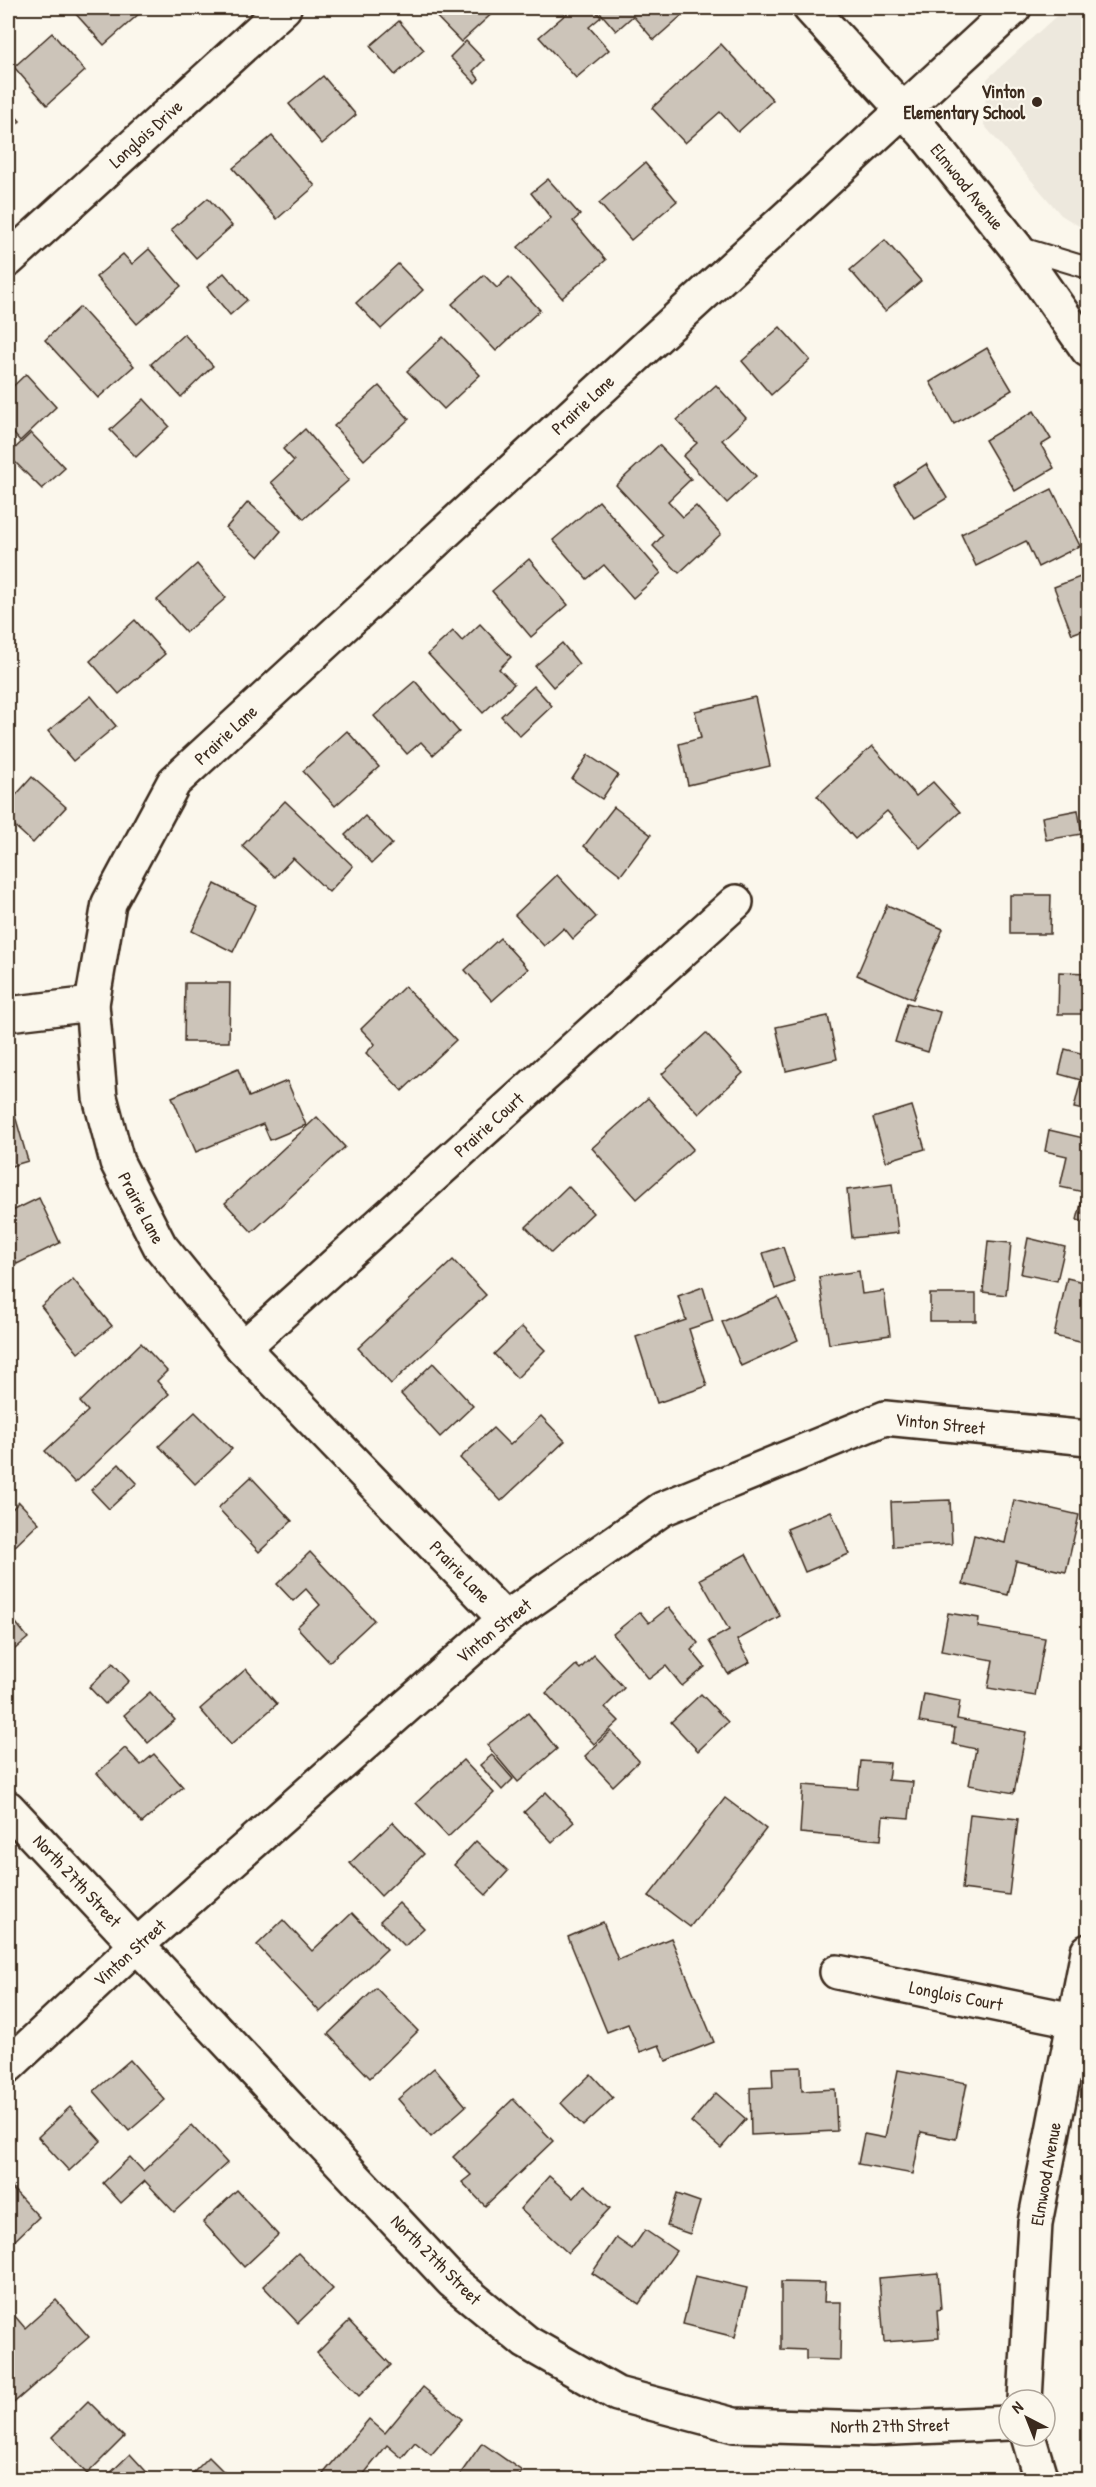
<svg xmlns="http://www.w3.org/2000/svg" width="1096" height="2487" viewBox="0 0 1096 2487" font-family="'Patrick Hand',sans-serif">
	<rect width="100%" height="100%" fill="#fbf7ec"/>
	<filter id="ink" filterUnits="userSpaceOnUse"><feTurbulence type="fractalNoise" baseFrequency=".0167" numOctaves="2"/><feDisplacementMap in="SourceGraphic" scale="12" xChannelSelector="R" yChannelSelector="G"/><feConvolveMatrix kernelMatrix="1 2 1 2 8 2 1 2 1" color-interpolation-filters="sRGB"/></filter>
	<g filter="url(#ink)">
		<polygon fill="#ede8dd" points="1065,8 1088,8 1088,227 1079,226 1061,215 984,125 987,79"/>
		<g fill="#ccc4b9" stroke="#3b2a1e" stroke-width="1.5">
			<polygon points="79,8 137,8 141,12 104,45 74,12"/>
			<polygon points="428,8 498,8 461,42"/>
			<polygon points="573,8 593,8 601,17 589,27 609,50 576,78 539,37"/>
			<polygon points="601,8 687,8 689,9 654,40 633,16 616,31 598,10"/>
			<polygon points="399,21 424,50 395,75 370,46"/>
			<polygon points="52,33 85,71 47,105 14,67"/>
			<polygon points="466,41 484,60 473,71 479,79 475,83 450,57"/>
			<polygon points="721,44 773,100 738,132 720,112 685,143 652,108"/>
			<polygon points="323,76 356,115 322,144 289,104"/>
			<polygon points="8,108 20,121 8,133"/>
			<polygon points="272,136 315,186 277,219 233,168"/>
			<polygon points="645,163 677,201 631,240 599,203"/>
			<polygon points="548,179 580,215 573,221 606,260 562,298 518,247 551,218 531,193"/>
			<polygon points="208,198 232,226 196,258 171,230"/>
			<polygon points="885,240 921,281 885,311 850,270"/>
			<polygon points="149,249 181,286 137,324 96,277 123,254 132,264"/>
			<polygon points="398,264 423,290 381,329 356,303"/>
			<polygon points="224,273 247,300 230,315 207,287"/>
			<polygon points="484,275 497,288 509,277 540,310 496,351 452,304"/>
			<polygon points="80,307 134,366 98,398 45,340"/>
			<polygon points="780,327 810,360 771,395 742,361"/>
			<polygon points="184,334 213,366 181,397 151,364"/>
			<polygon points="443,337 480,375 444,409 407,371"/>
			<polygon points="987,348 1012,390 954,424 930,382"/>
			<polygon points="26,374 56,407 20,441 8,427 8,391"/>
			<polygon points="716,385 746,418 722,440 756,476 727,503 683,456 697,443 677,420"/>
			<polygon points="379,386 409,419 364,460 334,426"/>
			<polygon points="144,399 169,426 136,457 110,430"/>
			<polygon points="1034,411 1051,439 1041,445 1054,468 1015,491 985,440"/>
			<polygon points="305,429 349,480 304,519 271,482 294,461 283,449"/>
			<polygon points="31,433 65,468 42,489 8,455"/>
			<polygon points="659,445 691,479 668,501 683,517 696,506 721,534 679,573 653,546 663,535 616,485"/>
			<polygon points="926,464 947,498 914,518 894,485"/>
			<polygon points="1052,489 1080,546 1038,567 1026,541 976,566 961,534"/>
			<polygon points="599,501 661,573 633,598 604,565 587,579 553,540"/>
			<polygon points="248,502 281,531 259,557 226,528"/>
			<polygon points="529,559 568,605 531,637 492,591"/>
			<polygon points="197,564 226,598 186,632 157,600"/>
			<polygon points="1088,574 1088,628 1072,634 1054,587"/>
			<polygon points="135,620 165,654 119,694 90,661"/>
			<polygon points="480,624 511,657 499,669 514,684 483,713 428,654 453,631 462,641"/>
			<polygon points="562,643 579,664 553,687 535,666"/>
			<polygon points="415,681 459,732 433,755 421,742 407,754 374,716"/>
			<polygon points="534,686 552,706 520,736 501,716"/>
			<polygon points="91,696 116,726 73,761 48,731"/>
			<polygon points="755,697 770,766 688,785 679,744 701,738 695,711"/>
			<polygon points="347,731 379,767 335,806 303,771"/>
			<polygon points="872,746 916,796 933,782 960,812 920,848 887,811 855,839 817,796"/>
			<polygon points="588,755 618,775 602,799 572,779"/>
			<polygon points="32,777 66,807 33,843 8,820 8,804"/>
			<polygon points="285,801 353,866 329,892 293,858 275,877 242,846"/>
			<polygon points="614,807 651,835 621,875 584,846"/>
			<polygon points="1078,810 1082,834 1046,840 1042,817"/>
			<polygon points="365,816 392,844 372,863 345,835"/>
			<polygon points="557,875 596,917 573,939 564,928 544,946 515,915"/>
			<polygon points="215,884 256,905 233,952 192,931"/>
			<polygon points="1010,895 1051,895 1050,934 1010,934"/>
			<polygon points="887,905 943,929 913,999 857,975"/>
			<polygon points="500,938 528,969 492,1001 465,970"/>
			<polygon points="1059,972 1088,973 1088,1043 1088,1014 1058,1014"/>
			<polygon points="185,983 230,983 229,1042 184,1042"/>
			<polygon points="405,986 456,1040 402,1091 366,1053 375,1044 361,1029"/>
			<polygon points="907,1003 940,1012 928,1052 895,1042"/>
			<polygon points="828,1016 837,1059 786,1071 776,1027"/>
			<polygon points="706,1033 743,1073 699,1114 662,1074"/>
			<polygon points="1065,1049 1088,1055 1088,1111 1074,1108 1081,1080 1059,1074"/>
			<polygon points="238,1069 249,1097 287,1081 306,1125 270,1140 263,1124 196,1152 172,1097"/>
			<polygon points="10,1098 28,1161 8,1167 8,1099"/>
			<polygon points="648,1098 693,1149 637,1199 592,1148"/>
			<polygon points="912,1106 925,1149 886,1161 873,1118"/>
			<polygon points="317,1117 345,1147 252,1232 225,1203"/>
			<polygon points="1049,1130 1088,1139 1088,1223 1077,1220 1084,1192 1060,1187 1067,1156 1045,1151"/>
			<polygon points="892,1184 898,1233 852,1238 847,1190"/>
			<polygon points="568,1186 593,1213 551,1253 526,1227"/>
			<polygon points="39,1198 60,1243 17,1264 8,1243 8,1213"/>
			<polygon points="1028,1238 1065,1247 1057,1281 1021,1274"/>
			<polygon points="988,1241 1011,1243 1006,1295 983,1292"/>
			<polygon points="783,1247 795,1282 775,1289 763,1253"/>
			<polygon points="453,1260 486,1295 391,1384 358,1348"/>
			<polygon points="859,1271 862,1294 884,1291 890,1335 829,1344 819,1277"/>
			<polygon points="1067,1278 1088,1283 1088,1344 1054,1336"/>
			<polygon points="73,1279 112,1326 78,1353 41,1306"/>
			<polygon points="703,1287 713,1321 689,1329 707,1386 657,1403 636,1337 686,1320 678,1296"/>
			<rect x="930" y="1294" width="46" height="27"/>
			<polygon points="778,1297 798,1340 741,1366 722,1322"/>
			<polygon points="522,1327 545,1350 517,1378 494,1354"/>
			<polygon points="141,1343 167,1371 157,1381 169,1394 75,1483 45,1451 88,1411 80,1402"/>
			<polygon points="433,1363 473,1406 440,1437 401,1394"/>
			<polygon points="195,1412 232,1449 195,1484 159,1446"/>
			<polygon points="541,1416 565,1441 501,1501 460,1458 493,1428 510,1445"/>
			<polygon points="119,1464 137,1483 109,1509 91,1490"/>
			<polygon points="251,1477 292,1521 259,1552 218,1508"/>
			<polygon points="950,1500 952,1544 893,1547 891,1502"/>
			<polygon points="1014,1500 1079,1515 1066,1572 1016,1561 1008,1595 963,1584 974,1535 1005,1543"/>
			<polygon points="19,1502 39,1523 8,1553 8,1513"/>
			<polygon points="831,1511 849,1554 805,1572 787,1529"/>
			<polygon points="310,1552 374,1620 329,1662 297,1627 320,1605 306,1589 293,1601 277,1584"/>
			<polygon points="746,1554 780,1616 737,1640 750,1662 728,1674 709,1641 729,1630 700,1579"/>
			<polygon points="669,1607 698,1643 691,1650 705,1667 682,1686 666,1666 649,1679 613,1634 640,1612 649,1623"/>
			<polygon points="8,1613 28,1638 8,1655"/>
			<polygon points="948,1613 979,1618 978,1627 1045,1638 1035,1696 988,1688 993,1660 941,1651"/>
			<polygon points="594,1655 624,1688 605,1707 619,1721 594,1744 546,1693 576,1665 580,1669"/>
			<polygon points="113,1663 129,1681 105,1704 89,1687"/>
			<polygon points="246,1669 277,1704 231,1745 200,1709"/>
			<polygon points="150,1692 175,1720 148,1743 124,1715"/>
			<polygon points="701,1694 728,1722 698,1751 671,1722"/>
			<polygon points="924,1694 960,1701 957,1719 1026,1732 1014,1793 969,1785 976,1749 953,1744 955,1728 919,1722"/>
			<polygon points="528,1713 557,1749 518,1782 487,1745"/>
			<polygon points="611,1731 639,1761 613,1786 585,1756"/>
			<polygon points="125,1748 141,1765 154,1754 183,1787 142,1823 97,1773"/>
			<polygon points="492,1755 513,1779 502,1790 480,1765"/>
			<polygon points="463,1760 494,1793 448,1837 416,1803"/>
			<polygon points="861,1761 890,1763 888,1780 913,1782 909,1818 883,1816 881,1840 800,1833 803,1785 858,1789"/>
			<polygon points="546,1792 574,1822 552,1842 524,1812"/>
			<polygon points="725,1798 766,1829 690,1927 649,1896"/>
			<polygon points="970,1814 1018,1819 1009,1895 962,1889"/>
			<polygon points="393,1822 424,1854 381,1896 350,1863"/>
			<polygon points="476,1841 508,1871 486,1895 454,1865"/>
			<polygon points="399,1903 424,1928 405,1946 380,1921"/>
			<polygon points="352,1913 387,1949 320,2012 257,1945 283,1920 312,1951"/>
			<polygon points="603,1922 618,1960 671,1938 714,2042 666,2061 659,2045 640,2052 628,2024 607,2032 568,1937"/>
			<polygon points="376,1988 418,2031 370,2078 328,2034"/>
			<polygon points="130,2060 165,2100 129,2131 94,2091"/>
			<polygon points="801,2067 802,2091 835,2089 837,2131 751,2135 750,2088 773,2087 772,2068"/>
			<polygon points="434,2068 466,2106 431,2137 398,2099"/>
			<polygon points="898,2070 967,2083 956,2139 921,2132 913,2174 858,2164 864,2134 885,2138"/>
			<polygon points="591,2074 613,2098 583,2126 561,2103"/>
			<polygon points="716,2093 746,2119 721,2148 691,2122"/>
			<polygon points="513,2099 553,2141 485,2206 462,2182 471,2175 453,2157"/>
			<polygon points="70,2107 101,2141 69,2171 38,2137"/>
			<polygon points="192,2125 227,2163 174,2212 145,2181 121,2203 103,2183 130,2157 143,2171"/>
			<polygon points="549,2176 574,2198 585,2185 610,2208 568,2253 520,2209"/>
			<polygon points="8,2184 39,2217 8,2247"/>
			<polygon points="237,2190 278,2235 244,2267 203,2222"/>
			<polygon points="677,2194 700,2202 690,2234 667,2226"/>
			<polygon points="645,2230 676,2251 639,2304 592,2273 616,2238 632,2249"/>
			<polygon points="298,2253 333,2289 298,2323 263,2286"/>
			<polygon points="938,2273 941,2309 937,2310 939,2338 884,2342 879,2278"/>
			<polygon points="695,2276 747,2288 735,2337 683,2324"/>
			<polygon points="781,2282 825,2283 824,2302 841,2302 840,2360 806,2359 806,2350 781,2349"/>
			<polygon points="56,2300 89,2337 10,2406 8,2403 8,2308 25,2328"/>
			<polygon points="349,2321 391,2365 359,2396 317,2353"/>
			<polygon points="423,2387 462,2419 431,2455 415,2442 402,2458 387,2445 359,2480 330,2480 323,2474 369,2419 385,2433"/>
			<polygon points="88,2401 124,2437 87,2474 52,2437"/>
			<polygon points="482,2443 522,2471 517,2480 456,2480"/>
			<polygon points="130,2454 154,2480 103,2480"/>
			<polygon points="209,2457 229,2477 226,2480 186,2480"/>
		</g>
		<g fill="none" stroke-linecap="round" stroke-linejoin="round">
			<g stroke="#3b2a1e" stroke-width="24">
				<polyline id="service" points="1015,246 1088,268"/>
			</g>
			<g stroke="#3b2a1e" stroke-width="38">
				<g id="minor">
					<polyline points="8,260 284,8"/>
					<polyline points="8,1014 92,1004"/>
					<polyline points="243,1348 736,902"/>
					<polyline points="505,1619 243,1348 160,1246 117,1162 100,1097 92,1004 109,903 174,782 1014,8"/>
					<polyline points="8,1808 452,2281 526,2342 617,2394 734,2425 872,2429 1009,2423"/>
					<polyline points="837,1972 1088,2023"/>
					<polyline points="8,2066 137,1945 505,1619 662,1509 885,1418 1088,1438"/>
				</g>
			</g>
			<g stroke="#3b2a1e" stroke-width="38">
				<g id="tertiary">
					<polyline points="810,8 924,133 1015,246 1088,350"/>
					<polyline points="1025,2400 1035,2223 1088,1951"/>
					<polyline points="1028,2436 1041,2480"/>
				</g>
			</g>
			<use href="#service" stroke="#fbf7ec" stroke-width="20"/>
			<use href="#minor" stroke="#fbf7ec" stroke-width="33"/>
			<use href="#tertiary" stroke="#fbf7ec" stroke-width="33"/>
		</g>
	</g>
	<circle fill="#3b2a1e" stroke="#fbf7ec" stroke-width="2" cx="1037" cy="102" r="6"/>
	<g text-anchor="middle" stroke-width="4.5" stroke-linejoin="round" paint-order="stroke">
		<g font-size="18" font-weight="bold" fill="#3b2a1e" stroke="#fbf7ec" text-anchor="end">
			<text x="1025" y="98">Vinton<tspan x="1025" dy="21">Elementary School</tspan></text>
		</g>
		<g font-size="18" fill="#3b2a1e" stroke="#fbf7ec">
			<text transform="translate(146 134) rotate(-42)" y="6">Longlois Drive</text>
			<text transform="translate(967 187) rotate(51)" y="6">Elmwood Avenue</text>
			<text transform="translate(583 405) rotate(-43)" y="6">Prairie Lane</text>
			<text transform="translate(226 735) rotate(-43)" y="6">Prairie Lane</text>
			<text transform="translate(489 1125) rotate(-42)" y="6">Prairie Court</text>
			<text transform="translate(141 1208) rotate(62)" y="6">Prairie Lane</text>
			<text transform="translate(940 1424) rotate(6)" y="6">Vinton Street</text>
			<text transform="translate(460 1572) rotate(46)" y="6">Prairie Lane</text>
			<text transform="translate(494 1631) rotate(-39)" y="6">Vinton Street</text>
			<text transform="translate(77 1881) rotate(47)" y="6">North 27th Street</text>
			<text transform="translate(130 1953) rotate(-42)" y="6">Vinton Street</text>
			<text transform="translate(956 1996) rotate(11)" y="6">Longlois Court</text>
			<text transform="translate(1046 2174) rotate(-80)" y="6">Elmwood Avenue</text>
			<text transform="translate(436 2260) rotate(45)" y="6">North 27th Street</text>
			<text transform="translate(890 2426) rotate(-1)" y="6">North 27th Street</text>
		</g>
	</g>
	<rect width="1096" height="2487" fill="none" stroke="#fbf7ec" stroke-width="30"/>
	<rect x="15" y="15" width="1066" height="2457" fill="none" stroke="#3b2a1e" stroke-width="2" filter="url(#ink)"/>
	<g transform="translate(1027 2418) rotate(318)"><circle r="28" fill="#fbf7ec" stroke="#aea59a" stroke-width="1.5"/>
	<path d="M0-4.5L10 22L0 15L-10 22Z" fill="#3b2a1e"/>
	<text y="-9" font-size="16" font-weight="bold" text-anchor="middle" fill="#3b2a1e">N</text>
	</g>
</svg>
